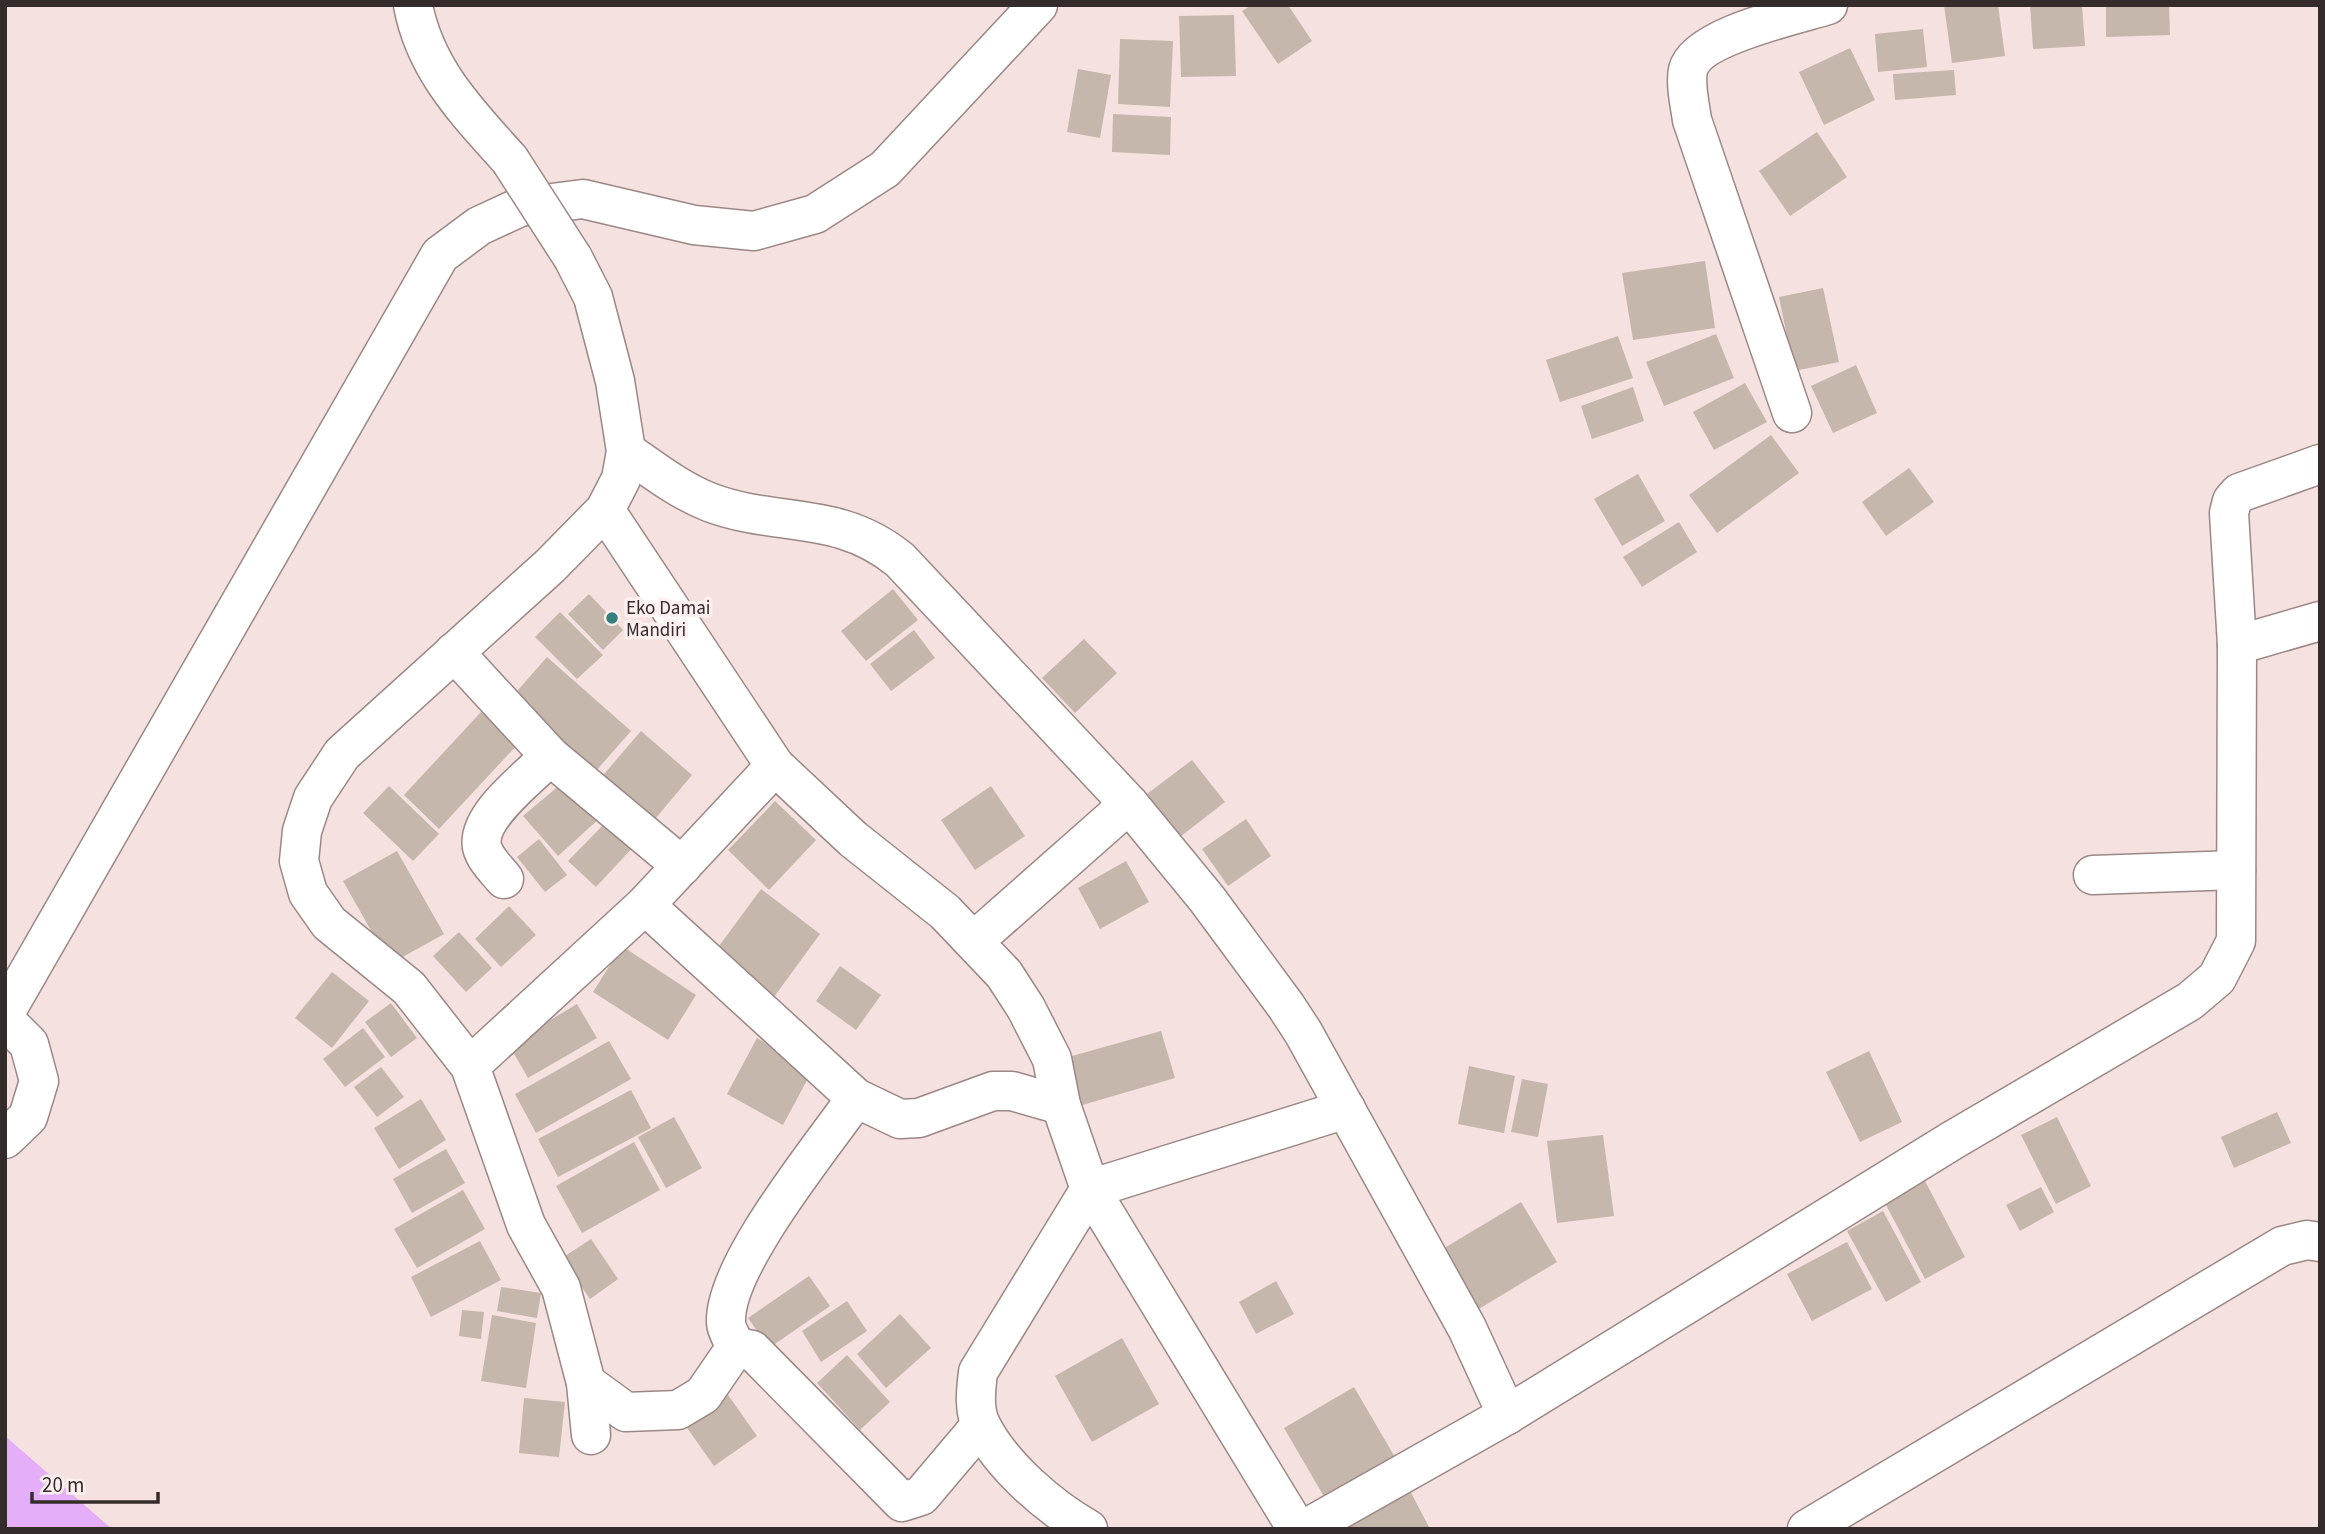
<svg xmlns="http://www.w3.org/2000/svg" width="2325" height="1534" viewBox="0 0 2325 1534" font-family="'Source Sans 3',sans-serif">
	<rect width="100%" height="100%" fill="#f5e1df"/>
	<polygon fill="#e5aef8" points="5,1436 112,1529 5,1529"/>
	<g fill="#c6b7ac">
		<polygon points="1252,5 1288,5 1312,41 1278,64 1242,11"/>
		<polygon points="1944,5 1998,5 2005,56 1952,63"/>
		<polygon points="2030,5 2082,5 2085,46 2033,49"/>
		<polygon points="2106,5 2169,5 2170,35 2106,37"/>
		<polygon points="1234,15 1236,76 1181,77 1179,16"/>
		<polygon points="1923,29 1927,67 1878,72 1875,34"/>
		<polygon points="1120,39 1173,41 1170,107 1118,104"/>
		<polygon points="1850,48 1875,100 1824,125 1799,72"/>
		<polygon points="1078,69 1111,75 1100,138 1067,132"/>
		<polygon points="1954,70 1956,95 1895,100 1893,74"/>
		<polygon points="1113,114 1171,117 1170,155 1112,152"/>
		<polygon points="1817,132 1847,177 1790,216 1759,171"/>
		<polygon points="1705,261 1715,328 1633,340 1622,273"/>
		<polygon points="1823,288 1839,362 1794,371 1779,297"/>
		<polygon points="1716,334 1734,378 1664,406 1646,362"/>
		<polygon points="1618,336 1633,378 1560,402 1546,360"/>
		<polygon points="1856,365 1877,413 1833,433 1811,386"/>
		<polygon points="1745,383 1767,422 1714,450 1693,412"/>
		<polygon points="1633,387 1644,421 1592,439 1581,406"/>
		<polygon points="1771,435 1799,473 1717,533 1689,495"/>
		<polygon points="1909,468 1934,502 1886,536 1862,502"/>
		<polygon points="1638,474 1665,521 1622,546 1594,499"/>
		<polygon points="1679,522 1697,552 1642,587 1623,557"/>
		<polygon points="893,589 918,620 866,661 841,631"/>
		<polygon points="589,594 623,630 603,650 568,614"/>
		<polygon points="560,612 603,655 577,679 535,637"/>
		<polygon points="914,630 935,658 891,691 870,664"/>
		<polygon points="1084,639 1117,673 1075,713 1042,678"/>
		<polygon points="547,657 631,731 595,772 511,698"/>
		<polygon points="481,712 517,745 439,829 404,795"/>
		<polygon points="641,731 692,775 645,831 593,787"/>
		<polygon points="1192,760 1225,802 1176,840 1143,797"/>
		<polygon points="568,778 601,817 558,856 523,816"/>
		<polygon points="389,786 439,834 413,861 363,813"/>
		<polygon points="991,786 1025,836 975,870 941,820"/>
		<polygon points="775,801 816,840 769,890 728,850"/>
		<polygon points="609,819 635,845 596,887 568,861"/>
		<polygon points="1246,819 1271,856 1228,886 1202,849"/>
		<polygon points="539,839 567,875 545,892 517,857"/>
		<polygon points="397,851 444,934 390,964 343,881"/>
		<polygon points="1126,861 1149,902 1100,929 1078,888"/>
		<polygon points="761,889 820,934 774,997 714,953"/>
		<polygon points="509,906 536,935 501,967 475,939"/>
		<polygon points="459,932 492,968 466,992 433,956"/>
		<polygon points="622,946 696,995 668,1040 593,992"/>
		<polygon points="840,966 881,995 856,1030 816,1001"/>
		<polygon points="332,972 369,1001 332,1048 295,1018"/>
		<polygon points="391,1003 417,1038 391,1057 365,1022"/>
		<polygon points="577,1004 597,1038 528,1078 509,1045"/>
		<polygon points="363,1028 385,1057 345,1087 323,1059"/>
		<polygon points="1161,1031 1175,1078 1079,1106 1065,1058"/>
		<polygon points="757,1038 813,1069 783,1125 727,1094"/>
		<polygon points="609,1041 631,1079 536,1133 515,1094"/>
		<polygon points="1869,1051 1902,1122 1860,1142 1826,1072"/>
		<polygon points="1469,1066 1515,1076 1504,1133 1458,1124"/>
		<polygon points="381,1067 404,1097 377,1117 354,1087"/>
		<polygon points="1522,1079 1548,1084 1538,1137 1511,1132"/>
		<polygon points="631,1090 651,1128 558,1177 538,1139"/>
		<polygon points="421,1099 446,1140 399,1169 374,1128"/>
		<polygon points="2277,1112 2291,1143 2234,1168 2221,1137"/>
		<polygon points="674,1117 702,1168 666,1188 638,1137"/>
		<polygon points="2057,1117 2091,1186 2056,1204 2021,1135"/>
		<polygon points="1603,1135 1614,1216 1557,1223 1547,1141"/>
		<polygon points="634,1142 660,1190 582,1233 556,1186"/>
		<polygon points="446,1149 465,1183 412,1213 393,1179"/>
		<polygon points="1925,1181 1965,1257 1925,1279 1885,1203"/>
		<polygon points="2041,1187 2054,1212 2020,1231 2006,1205"/>
		<polygon points="463,1190 485,1229 417,1268 394,1229"/>
		<polygon points="1521,1202 1557,1262 1477,1310 1441,1250"/>
		<polygon points="1883,1211 1921,1282 1886,1302 1847,1231"/>
		<polygon points="591,1239 618,1279 590,1299 562,1258"/>
		<polygon points="480,1241 501,1280 431,1317 411,1277"/>
		<polygon points="1847,1242 1872,1289 1812,1321 1787,1274"/>
		<polygon points="809,1276 830,1306 769,1348 748,1318"/>
		<polygon points="1276,1281 1294,1314 1256,1334 1239,1302"/>
		<polygon points="501,1287 541,1293 537,1318 497,1311"/>
		<polygon points="847,1301 867,1331 821,1362 802,1331"/>
		<polygon points="462,1310 484,1312 481,1339 459,1336"/>
		<polygon points="900,1314 931,1348 886,1388 857,1354"/>
		<polygon points="492,1315 536,1323 526,1388 481,1381"/>
		<polygon points="1122,1338 1159,1404 1092,1442 1055,1376"/>
		<polygon points="847,1355 890,1402 860,1430 817,1383"/>
		<polygon points="721,1385 757,1436 714,1466 678,1415"/>
		<polygon points="1354,1387 1396,1459 1326,1500 1284,1428"/>
		<polygon points="524,1398 565,1402 559,1457 519,1453"/>
		<polygon points="1409,1489 1430,1529 1342,1529"/>
	</g>
	<g fill="none" stroke-linecap="round" stroke-linejoin="round">
		<g stroke="#9b8886" stroke-width="41">
			<g id="minor">
				<path d="M413 5C425 70 468 113 510 160"/>
				<polyline points="573,258 593,297 615,381 626,451 621,479 605,510 550,566 342,754 313,798 302,831 299,861 308,893 329,923 409,988 470,1066 526,1225 561,1288 586,1383 591,1435"/>
				<path d="M1792 413 1692 120C1690 105 1685 85 1688 70 1696 36 1796 15 1828 5"/>
				<path d="M626 451C652 469 679 490 709 502 777 528 838 509 900 560L1129 804 1207 899 1286 1006 1303 1032 1467 1328 1507 1415 1953 1140 2190 1001 2217 978 2236 941 2237 645 2229 513 2232 501 2239 493 2320 464"/>
				<polyline points="605,510 775,766 853,839 945,912 1004,974 1026,1008 1052,1059 1061,1105 1090,1189 1297,1529"/>
				<polyline points="2237,645 2320,621"/>
				<polyline points="454,652 550,756 682,866"/>
				<polyline points="2093,875 2236,870"/>
				<path d="M504 879C496 869 485 859 482 847 476 816 530 777 550 756"/>
				<polyline points="645,905 856,1098 900,1119 919,1118 993,1091 1012,1091 1061,1105"/>
				<polyline points="975,940 1129,804"/>
				<polyline points="5,1013 440,255 479,226 520,207 583,199 694,225 754,231 815,214 885,169 1038,5"/>
				<polyline points="5,1020 29,1044 39,1081 28,1117 5,1139"/>
				<polyline points="470,1066 645,905 775,766"/>
				<path d="M736 1347C733 1340 726 1330 726 1322 724 1265 822 1147 856 1098"/>
				<polyline points="586,1383 626,1412 678,1410 703,1395 736,1347 752,1350 902,1502 921,1496 981,1425"/>
				<path d="M1088 1529C1049 1507 1003 1467 982 1427 973 1410 976 1390 978 1372L1090 1189 1346 1109"/>
				<polyline points="1305,1529 1507,1415"/>
				<polyline points="1807,1529 2282,1246 2307,1240 2320,1242"/>
			</g>
		</g>
		<use href="#minor" stroke="#fff" stroke-width="38"/>
		<g stroke="#9b8886" stroke-width="41" stroke-linecap="butt">
			<polyline id="minor-bridge" points="510,160 573,258"/>
		</g>
		<use href="#minor-bridge" stroke="#fff" stroke-width="38"/>
	</g>
	<circle fill="#377f7e" stroke="#fdf0ef" stroke-width="2.5" cx="612" cy="618" r="7"/>
	<g text-anchor="middle" stroke-width="7" stroke-linejoin="round" paint-order="stroke">
		<g font-size="19" fill="#342c2b" stroke="#fdf0ef" text-anchor="start">
			<text x="626" y="614">Eko Damai<tspan x="626" dy="22">Mandiri</tspan></text>
		</g>
	</g>
	<rect width="2325" height="1534" fill="none" stroke="#342c2b" stroke-width="14"/>
	<path d="M32 1492v10h126v-10" fill="none" stroke="#342c2b" stroke-width="3.5"/>
	<text x="42" y="1492" font-size="21" fill="#342c2b" stroke="#fdf0ef" stroke-width="5" paint-order="stroke">20 m</text>
</svg>
